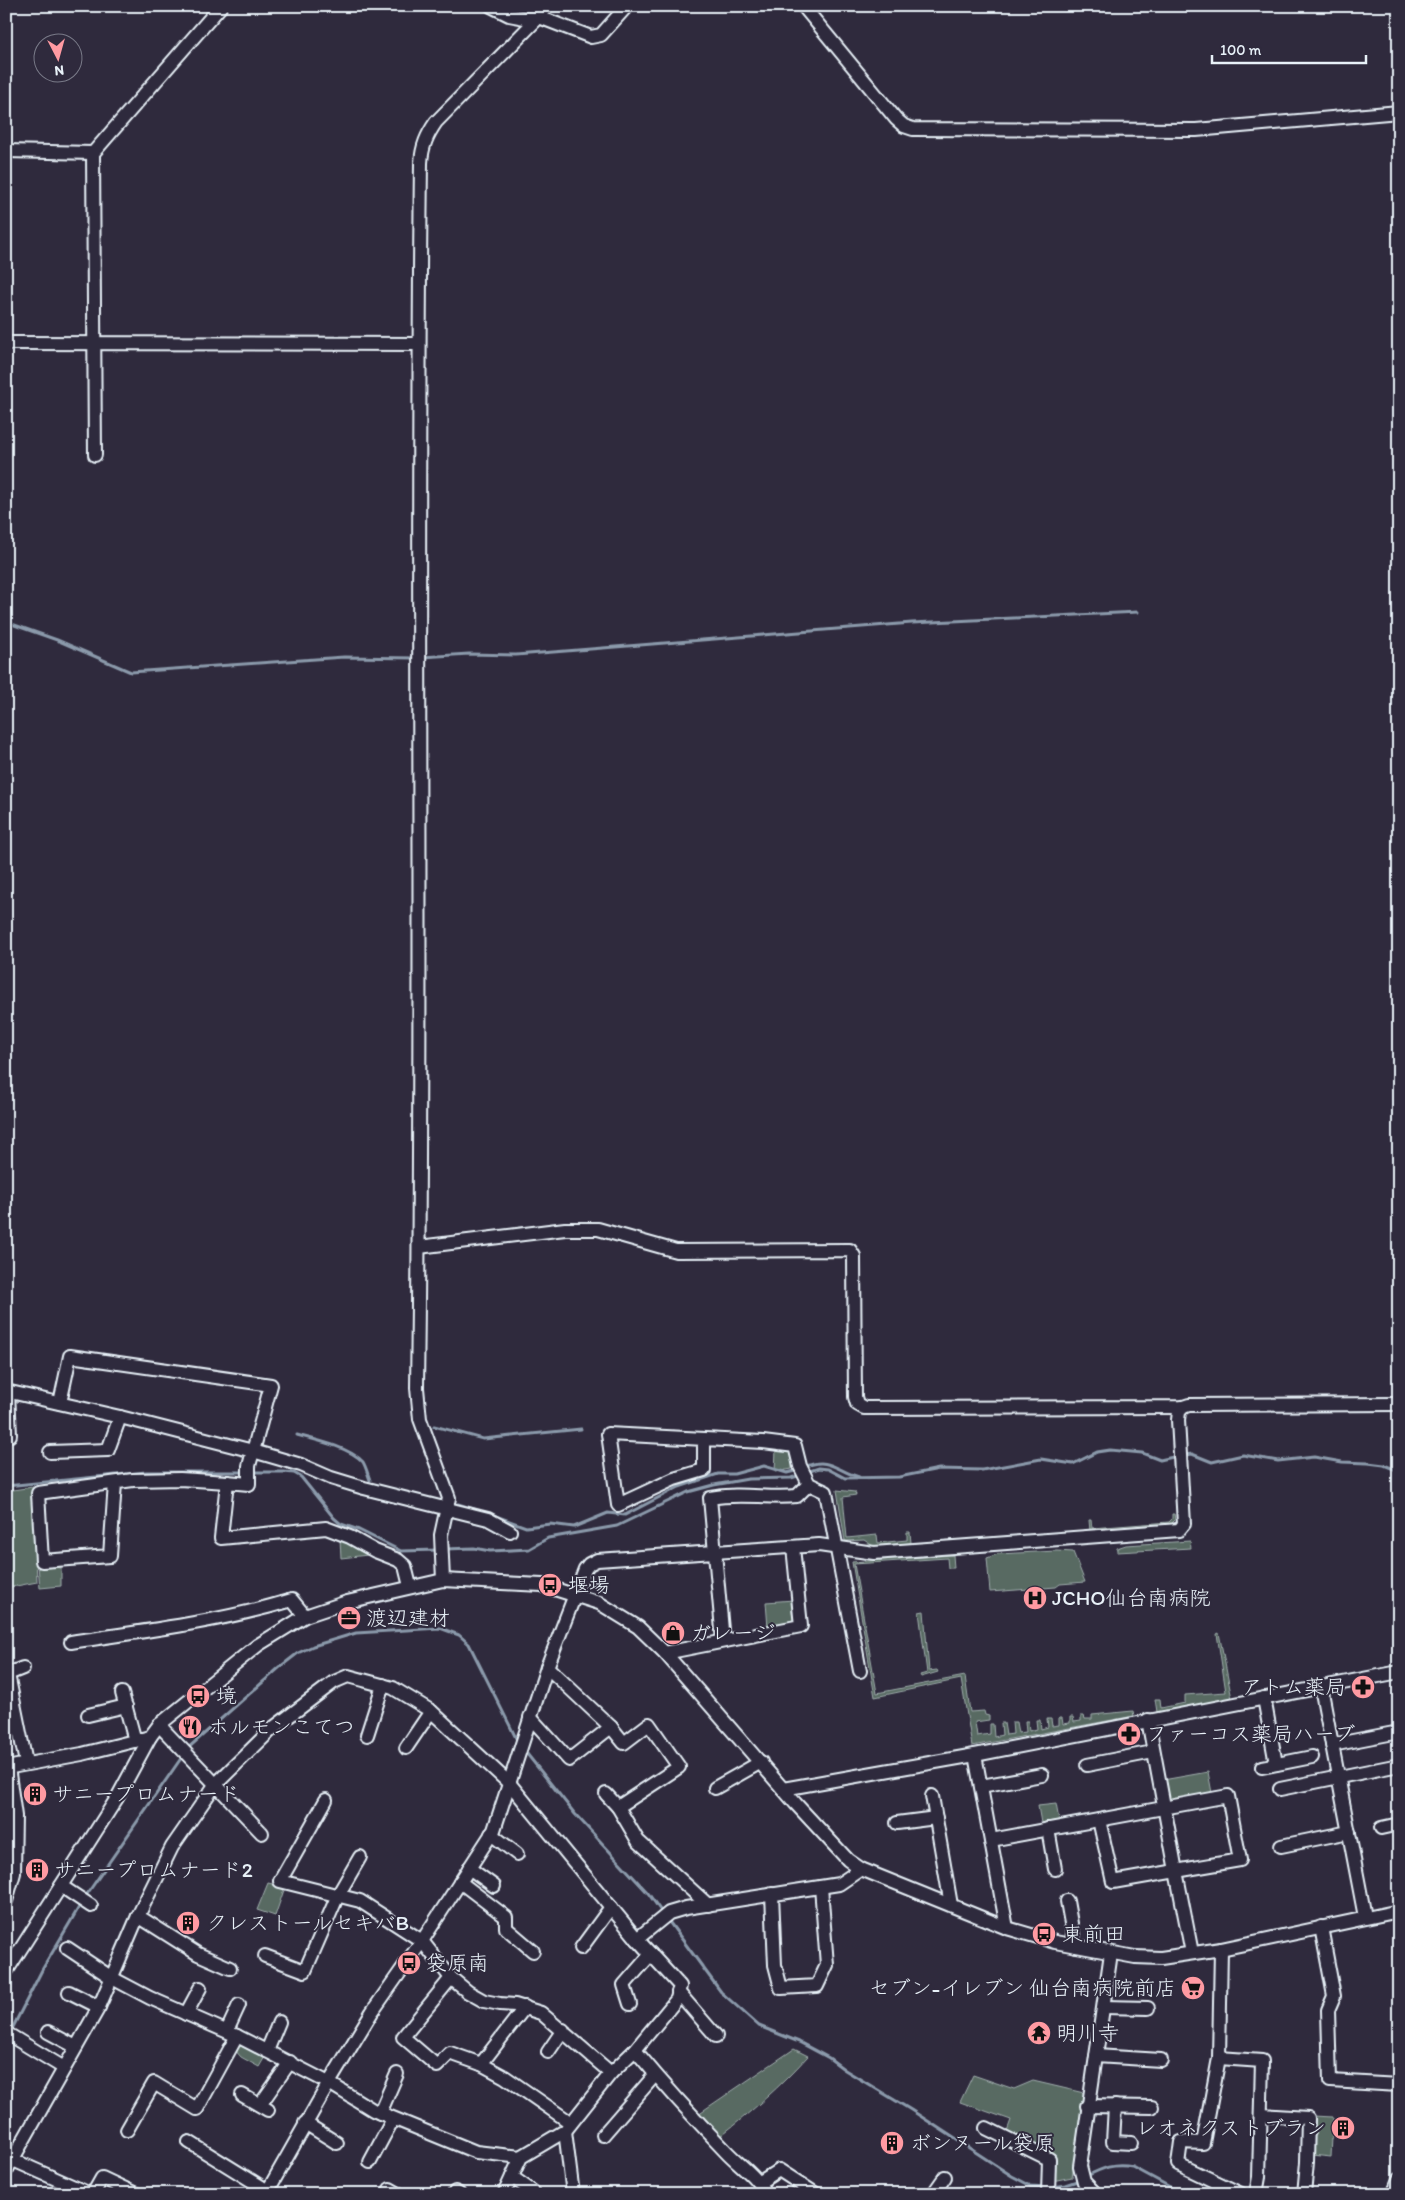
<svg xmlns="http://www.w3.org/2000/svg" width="1405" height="2200" viewBox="0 0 1405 2200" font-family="Itim,'Klee One',sans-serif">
	<rect width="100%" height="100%" fill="#2f2a3d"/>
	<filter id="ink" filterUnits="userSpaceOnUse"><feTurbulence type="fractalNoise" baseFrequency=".02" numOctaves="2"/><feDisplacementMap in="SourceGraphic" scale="10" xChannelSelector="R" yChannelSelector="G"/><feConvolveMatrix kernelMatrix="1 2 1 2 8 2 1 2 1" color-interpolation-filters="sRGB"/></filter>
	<g filter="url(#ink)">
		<g fill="#586a62" stroke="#a0aead">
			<polygon points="776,1449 786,1450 792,1455 792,1469 775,1472"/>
			<polygon points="33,1487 37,1582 6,1588 6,1491"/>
			<polygon points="837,1490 855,1492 856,1495 843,1497 847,1538 877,1535 878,1543 907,1540 907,1532 910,1532 911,1543 873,1546 864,1540 845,1541"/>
			<polygon points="1172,1514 1174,1514 1175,1520 1170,1525 1090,1531 1089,1520 1091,1520 1092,1528 1169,1522 1172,1519"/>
			<polygon points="340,1539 368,1551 368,1555 341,1558"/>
			<polygon points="1190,1541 1191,1548 1117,1552 1117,1548 1126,1545"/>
			<polygon points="1057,1551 1073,1552 1085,1582 1060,1584 1056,1587 990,1592 987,1558 998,1554"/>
			<polygon points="953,1555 954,1568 948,1568 947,1558 854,1564 877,1693 965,1676 970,1712 984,1711 985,1715 989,1716 989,1720 975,1722 977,1736 990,1734 990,1724 993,1724 994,1737 1002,1735 1001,1723 1004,1723 1006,1735 1013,1734 1012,1722 1016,1722 1018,1733 1026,1732 1025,1721 1028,1721 1029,1731 1037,1729 1036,1720 1040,1720 1041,1729 1048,1727 1047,1719 1051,1719 1052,1726 1059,1725 1059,1718 1062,1718 1063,1724 1070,1723 1070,1717 1073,1717 1074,1722 1081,1721 1081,1716 1084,1716 1085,1719 1092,1719 1092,1715 1133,1711 1134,1716 972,1746 961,1679 875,1697 852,1562"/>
			<polygon points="61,1564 61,1586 40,1588 38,1565"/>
			<polygon points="794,1600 796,1619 792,1624 768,1628 766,1602"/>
			<polygon points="924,1611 929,1671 937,1670 938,1672 921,1677 920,1675 927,1673 919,1612"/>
			<polygon points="1219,1633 1232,1699 1157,1712 1155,1699 1160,1699 1161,1708 1185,1703 1185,1695 1226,1692 1217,1634"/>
			<polygon points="1208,1772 1212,1793 1174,1800 1167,1799 1163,1780"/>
			<polygon points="1056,1804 1059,1820 1041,1823 1038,1806"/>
			<polygon points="268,1883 285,1887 275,1916 257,1910"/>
			<polygon points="243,2042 266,2055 259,2067 241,2057 235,2050 237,2044"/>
			<path d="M794 2049 808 2056C781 2086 751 2112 719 2137L698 2114Z"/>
			<polygon points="973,2075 1014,2089 1033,2081 1084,2093 1072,2177 1052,2181 1051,2155 1006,2134 1011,2120 960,2102"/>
			<polygon points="1313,2116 1333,2117 1331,2157 1312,2155"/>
		</g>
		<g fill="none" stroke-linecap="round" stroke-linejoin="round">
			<g stroke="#8b9aab" stroke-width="3">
				<polyline points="6,622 57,640 131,672 344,657 416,658"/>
				<polyline points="422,657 469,654 516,655 912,623 1138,612"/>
				<polyline points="434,1426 483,1439 581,1429"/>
				<path d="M297 1435C316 1440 349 1447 363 1462 366 1467 368 1475 370 1480"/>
				<polyline points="1186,1455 1192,1454 1212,1462 1243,1455 1278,1461 1314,1457 1342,1462 1368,1463 1384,1465 1399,1471"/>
				<path d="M805 1467C829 1456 837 1471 859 1477"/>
				<polyline points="251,1472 284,1472 294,1473 301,1477 334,1518 341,1524 359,1530 401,1551 438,1550"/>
				<polyline points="807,1472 819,1468 828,1469 845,1478 899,1477 939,1469 982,1470 1041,1459 1073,1464 1097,1452 1110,1450 1142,1453 1160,1460 1173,1457"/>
				<polyline points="6,1486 146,1472 245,1472"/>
				<polyline points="458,1504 480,1511"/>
				<polyline points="493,1515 526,1527 550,1524 574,1527 608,1513 625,1515 679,1487 718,1474 734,1474 764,1466 787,1473 799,1470"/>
				<polyline points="444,1549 474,1548 490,1551 529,1549 548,1538 617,1526 688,1492 714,1485 748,1479 791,1478 801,1475"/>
				<polyline points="187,1749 280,1667 298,1653 313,1646 356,1633 440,1628 459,1635 469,1644 518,1742"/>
				<polyline points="523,1749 575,1814 648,1893 663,1914"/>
				<polyline points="85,1897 184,1754"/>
				<polyline points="667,1919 721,1992 759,2026 799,2042 829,2058 845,2070 911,2110 1012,2176 1031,2186 1046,2187"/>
				<polyline points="10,2033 42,1970 82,1902"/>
				<path d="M1085 2177C1102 2168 1114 2163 1133 2167L1183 2194"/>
				<polyline points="1052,2187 1065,2185 1080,2180"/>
			</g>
			<g stroke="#e8f1f8" stroke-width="16">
				<g id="minor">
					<polyline points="491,6 509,15 525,18 539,17 591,37 601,35 627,6"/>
					<polyline points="803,6 896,119 904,126 913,129 1196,130 1399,112"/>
					<polyline points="6,151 93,153"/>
					<polyline points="6,343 419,344"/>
					<polyline points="95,455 93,153 221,6"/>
					<polyline points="419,1247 565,1229 598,1229 676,1251 850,1250 854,1256 855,1397 857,1404 864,1408 1183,1407 1189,1405 1399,1404"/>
					<polyline points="6,1391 120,1417 253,1451 301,1465 331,1478 364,1488 488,1519 510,1531"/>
					<polyline points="8,1392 10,1435"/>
					<polyline points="60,1403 70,1356 271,1385 249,1466 249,1484 227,1482 221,1538 326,1528 350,1537 375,1551 398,1560 405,1566 410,1586"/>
					<polyline points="704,1439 704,1470 674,1479 618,1505 608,1434 763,1442 795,1446 800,1466 809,1484 826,1492 860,1671"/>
					<polyline points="50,1452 108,1450 120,1417"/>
					<polyline points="115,1483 110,1556 42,1561 38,1493 133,1480 180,1479 227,1482"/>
					<path d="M443 1580 441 1535 449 1498 420 1419 417 1388C423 980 416 571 421 163 422 146 427 135 436 122L539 17 546 6"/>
					<path d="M723 1641 710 1498C741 1492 767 1499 797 1496L809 1484"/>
					<path d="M71 1642C145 1631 220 1622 292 1600L305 1616"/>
					<polyline points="665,1653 801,1626 793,1547"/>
					<polyline points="547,1667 611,1727 624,1743 649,1724 679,1767 618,1807 638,1841 708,1905"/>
					<polyline points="23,1668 8,1674 26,1763"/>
					<polyline points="1321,1687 1365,1917"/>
					<polyline points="122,1693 135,1741"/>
					<polyline points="1264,1698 1276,1764"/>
					<polyline points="88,1715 126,1706"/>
					<polyline points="530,1717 569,1760 611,1727"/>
					<polyline points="159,1725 262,1833"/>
					<polyline points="367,1735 383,1685"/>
					<polyline points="1332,1745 1399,1732"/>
					<polyline points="406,1748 431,1711"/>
					<polyline points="975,1755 1007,1928"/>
					<polyline points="1087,1765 1153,1752"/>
					<polyline points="1262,1767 1312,1757"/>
					<polyline points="6,1768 82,1754 150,1737 159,1725 258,1645 305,1616 347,1602 443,1580 542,1585 599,1603 638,1627 665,1653 796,1804 848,1860 861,1869 1007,1928 1055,1942 1135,1957 1161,1958 1221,1949 1399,1911"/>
					<polyline points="981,1786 1042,1775"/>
					<polyline points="715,1788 761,1762"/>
					<polyline points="783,1789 975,1755 1399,1672"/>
					<polyline points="1280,1789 1399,1765"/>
					<polyline points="606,1794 618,1807"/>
					<polyline points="932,1796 951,1905"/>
					<polyline points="326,1800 280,1881 360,1901 422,1941 451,1978 468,1992 484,2001 500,2004 515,2005 541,2013 611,2073"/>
					<polyline points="1099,1820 1113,1882 1176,1871 1148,1720"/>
					<polyline points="897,1823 936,1818"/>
					<polyline points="1381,1828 1399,1824"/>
					<polyline points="1048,1829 1055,1869"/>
					<polyline points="491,1834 517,1854"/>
					<polyline points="991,1840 1228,1796 1240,1860 1176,1871 1192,1953"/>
					<polyline points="1281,1846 1349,1832"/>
					<polyline points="469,1868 494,1886"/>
					<polyline points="460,1882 506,1917 506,1928 533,1951"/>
					<polyline points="61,1886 91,1906"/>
					<polyline points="772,1894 775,1965 781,1988 817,1986 827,1965 821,1887"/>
					<polyline points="6,1901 14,1873 15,1816 8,1767"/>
					<polyline points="1067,1901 1075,1946"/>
					<polyline points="138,1916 198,1954 230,1968"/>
					<polyline points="1321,1927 1334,1996 1328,2010 1330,2081 1399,2085"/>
					<polyline points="637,1939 669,1913 686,1908 839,1884 861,1869"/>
					<polyline points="67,1948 112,1978 150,1998 237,2036 329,2083 373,2110 476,2152 521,2157"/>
					<polyline points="581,1948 611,1907"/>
					<polyline points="1221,1949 1219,2058 1203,2143 1181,2142 1178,2164 1241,2194"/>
					<polyline points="265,1956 305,1971 338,1895 360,1857"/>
					<polyline points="6,1972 117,1798 150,1737"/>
					<polyline points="451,1978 403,2037 437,2066 450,2053 481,2064 505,2077 571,2123"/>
					<polyline points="69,1992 99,2007"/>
					<polyline points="678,1992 716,2036"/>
					<polyline points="630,2004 624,1985 651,1954"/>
					<polyline points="1104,2007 1148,2008"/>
					<polyline points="186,2014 200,1988"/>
					<polyline points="227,2031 239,2005"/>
					<polyline points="48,2032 76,2047"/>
					<polyline points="6,2033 64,2068"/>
					<path d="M635 2050C664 2085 695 2119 726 2151 739 2165 758 2177 765 2194"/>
					<polyline points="267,2051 279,2022"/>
					<polyline points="548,2052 563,2030"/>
					<polyline points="1096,2056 1161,2060"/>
					<polyline points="1219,2058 1262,2061 1259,2177 1256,2194"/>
					<polyline points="481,2064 525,2007"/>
					<polyline points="242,2095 268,2110"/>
					<polyline points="260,2105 290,2062"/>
					<polyline points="1087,2106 1152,2107"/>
					<polyline points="1115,2106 1113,2142 1131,2143"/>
					<polyline points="380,2113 397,2074"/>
					<polyline points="1261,2115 1308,2118 1307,2162 1304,2194"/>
					<polyline points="305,2123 337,2143"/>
					<polyline points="986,2128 1049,2159 1048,2194"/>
					<polyline points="127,2130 154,2083 197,2109 237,2036"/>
					<polyline points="565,2131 573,2194"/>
					<polyline points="603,2135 655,2075"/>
					<polyline points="189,2142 273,2194"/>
					<polyline points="13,2160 90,2194"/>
					<polyline points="370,2162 393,2119"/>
					<polyline points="6,2171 99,2007 138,1916 172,1847 215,1785 272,1729 334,1682 348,1676 393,1688 431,1711 510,1784 637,1939 680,1986 677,1999 635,2050 611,2073 565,2131 521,2157 504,2194"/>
					<polyline points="512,2177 533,2192"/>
					<polyline points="760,2182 779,2170 816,2194"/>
					<polyline points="93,2194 102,2178 136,2194"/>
					<polyline points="266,2194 329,2083 372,2012 422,1941 494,1830 547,1667 585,1569 589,1564 597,1560 819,1545 874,1553 1179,1530 1184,1524 1178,1420 1179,1412 1183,1407"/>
					<polyline points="388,2194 390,2189 399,2194"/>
					<polyline points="454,2194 455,2192 459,2194"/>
					<polyline points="933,2194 945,2177"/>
					<polyline points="1082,2194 1094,2192 1084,2182 1080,2166 1111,1953"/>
					<polyline points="1393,2194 1399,2179"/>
				</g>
			</g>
			<use href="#minor" stroke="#2f2a3d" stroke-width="12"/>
		</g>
	</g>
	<defs>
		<g id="bus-disc" transform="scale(1.25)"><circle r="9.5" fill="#ff9aa2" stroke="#2f2a3d"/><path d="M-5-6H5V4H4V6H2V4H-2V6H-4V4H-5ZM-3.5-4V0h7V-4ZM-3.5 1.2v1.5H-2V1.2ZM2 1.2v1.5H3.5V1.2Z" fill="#111"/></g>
		<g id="hospital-disc" transform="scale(1.25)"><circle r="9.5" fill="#ff9aa2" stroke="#2f2a3d"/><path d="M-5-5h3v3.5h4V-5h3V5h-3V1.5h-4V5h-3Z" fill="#111"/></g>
		<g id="office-disc" transform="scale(1.25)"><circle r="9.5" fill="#ff9aa2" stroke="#2f2a3d"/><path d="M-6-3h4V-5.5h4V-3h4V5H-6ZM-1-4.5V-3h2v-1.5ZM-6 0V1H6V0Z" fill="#111"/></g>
		<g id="shop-disc" transform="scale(1.25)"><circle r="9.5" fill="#ff9aa2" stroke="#2f2a3d"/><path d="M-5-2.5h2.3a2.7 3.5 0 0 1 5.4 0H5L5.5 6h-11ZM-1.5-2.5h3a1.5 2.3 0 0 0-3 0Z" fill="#111"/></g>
		<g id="pharmacy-disc" transform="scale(1.25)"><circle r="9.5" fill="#ff9aa2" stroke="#2f2a3d"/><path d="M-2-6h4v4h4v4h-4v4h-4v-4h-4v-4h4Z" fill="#111"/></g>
		<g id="restaurant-disc" transform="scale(1.25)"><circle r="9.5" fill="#ff9aa2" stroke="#2f2a3d"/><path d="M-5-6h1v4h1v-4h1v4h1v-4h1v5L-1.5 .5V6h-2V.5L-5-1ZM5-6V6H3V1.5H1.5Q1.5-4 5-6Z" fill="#111"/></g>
		<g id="building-disc" transform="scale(1.25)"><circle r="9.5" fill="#ff9aa2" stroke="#2f2a3d"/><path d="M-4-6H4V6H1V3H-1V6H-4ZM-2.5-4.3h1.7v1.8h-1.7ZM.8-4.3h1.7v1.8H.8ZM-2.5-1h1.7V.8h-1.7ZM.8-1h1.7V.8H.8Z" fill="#111"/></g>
		<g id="supermarket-disc" transform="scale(1.25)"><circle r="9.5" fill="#ff9aa2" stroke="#2f2a3d"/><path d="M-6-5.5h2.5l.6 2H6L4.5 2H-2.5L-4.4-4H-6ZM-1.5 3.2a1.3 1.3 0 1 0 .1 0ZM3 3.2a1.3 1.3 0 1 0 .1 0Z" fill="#111"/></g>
		<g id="temple-disc" transform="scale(1.25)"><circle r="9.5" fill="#ff9aa2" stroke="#2f2a3d"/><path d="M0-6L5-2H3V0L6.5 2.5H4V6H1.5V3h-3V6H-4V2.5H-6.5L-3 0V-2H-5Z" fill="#111"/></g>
	</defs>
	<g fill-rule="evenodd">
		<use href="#bus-disc" x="550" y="1585"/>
		<use href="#hospital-disc" x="1035" y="1598"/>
		<use href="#office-disc" x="349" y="1618"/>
		<use href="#shop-disc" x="673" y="1633"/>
		<use href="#pharmacy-disc" x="1363" y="1687"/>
		<use href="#bus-disc" x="198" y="1696"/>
		<use href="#restaurant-disc" x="190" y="1727"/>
		<use href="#pharmacy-disc" x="1129" y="1734"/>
		<use href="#building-disc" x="35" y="1794"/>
		<use href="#building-disc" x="37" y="1870"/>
		<use href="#building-disc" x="188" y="1923"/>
		<use href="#bus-disc" x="1044" y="1934"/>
		<use href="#bus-disc" x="409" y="1963"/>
		<use href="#supermarket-disc" x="1193" y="1988"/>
		<use href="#temple-disc" x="1039" y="2033"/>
		<use href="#building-disc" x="1343" y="2128"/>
		<use href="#building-disc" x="892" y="2143"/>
	</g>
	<g text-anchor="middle" stroke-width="4" stroke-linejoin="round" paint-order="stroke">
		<g font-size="21" fill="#e8f1f8" stroke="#2f2a3d" text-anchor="start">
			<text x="568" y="1592">堰場</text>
			<text x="1052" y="1605">JCHO仙台南病院</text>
			<text x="366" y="1625">渡辺建材</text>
			<text x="690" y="1640">ガレージ</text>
			<text x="1346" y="1694" text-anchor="end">アトム薬局</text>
			<text x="216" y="1703">境</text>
			<text x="208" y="1734">ホルモンこてつ</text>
			<text x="1146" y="1741">ファーコス薬局ハーブ</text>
			<text x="52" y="1801">サニープロムナード</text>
			<text x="54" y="1877">サニープロムナード2</text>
			<text x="206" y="1930">クレストールセキバB</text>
			<text x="1062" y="1941">東前田</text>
			<text x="426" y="1970">袋原南</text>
			<text x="1176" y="1995" text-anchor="end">セブン-イレブン 仙台南病院前店</text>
			<text x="1056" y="2040">明川寺</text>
			<text x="1326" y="2135" text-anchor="end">レオネクストブラン</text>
			<text x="910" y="2150">ボンヌール袋原</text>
		</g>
	</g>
	<rect width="1405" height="2200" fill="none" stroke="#2f2a3d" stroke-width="25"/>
	<rect x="12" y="12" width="1380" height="2175" fill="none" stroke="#e8f1f8" stroke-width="2" filter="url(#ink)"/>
	<g transform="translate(58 58) rotate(174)"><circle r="24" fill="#2f2a3d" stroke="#797a88"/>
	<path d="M0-4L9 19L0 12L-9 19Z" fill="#ff9aa2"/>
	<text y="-8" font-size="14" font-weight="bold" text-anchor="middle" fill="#e8f1f8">N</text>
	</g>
	<path d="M1212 55v8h154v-8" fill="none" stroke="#e8f1f8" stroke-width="2.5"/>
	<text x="1220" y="55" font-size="15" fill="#e8f1f8" stroke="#2f2a3d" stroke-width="4" paint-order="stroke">100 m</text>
</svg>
